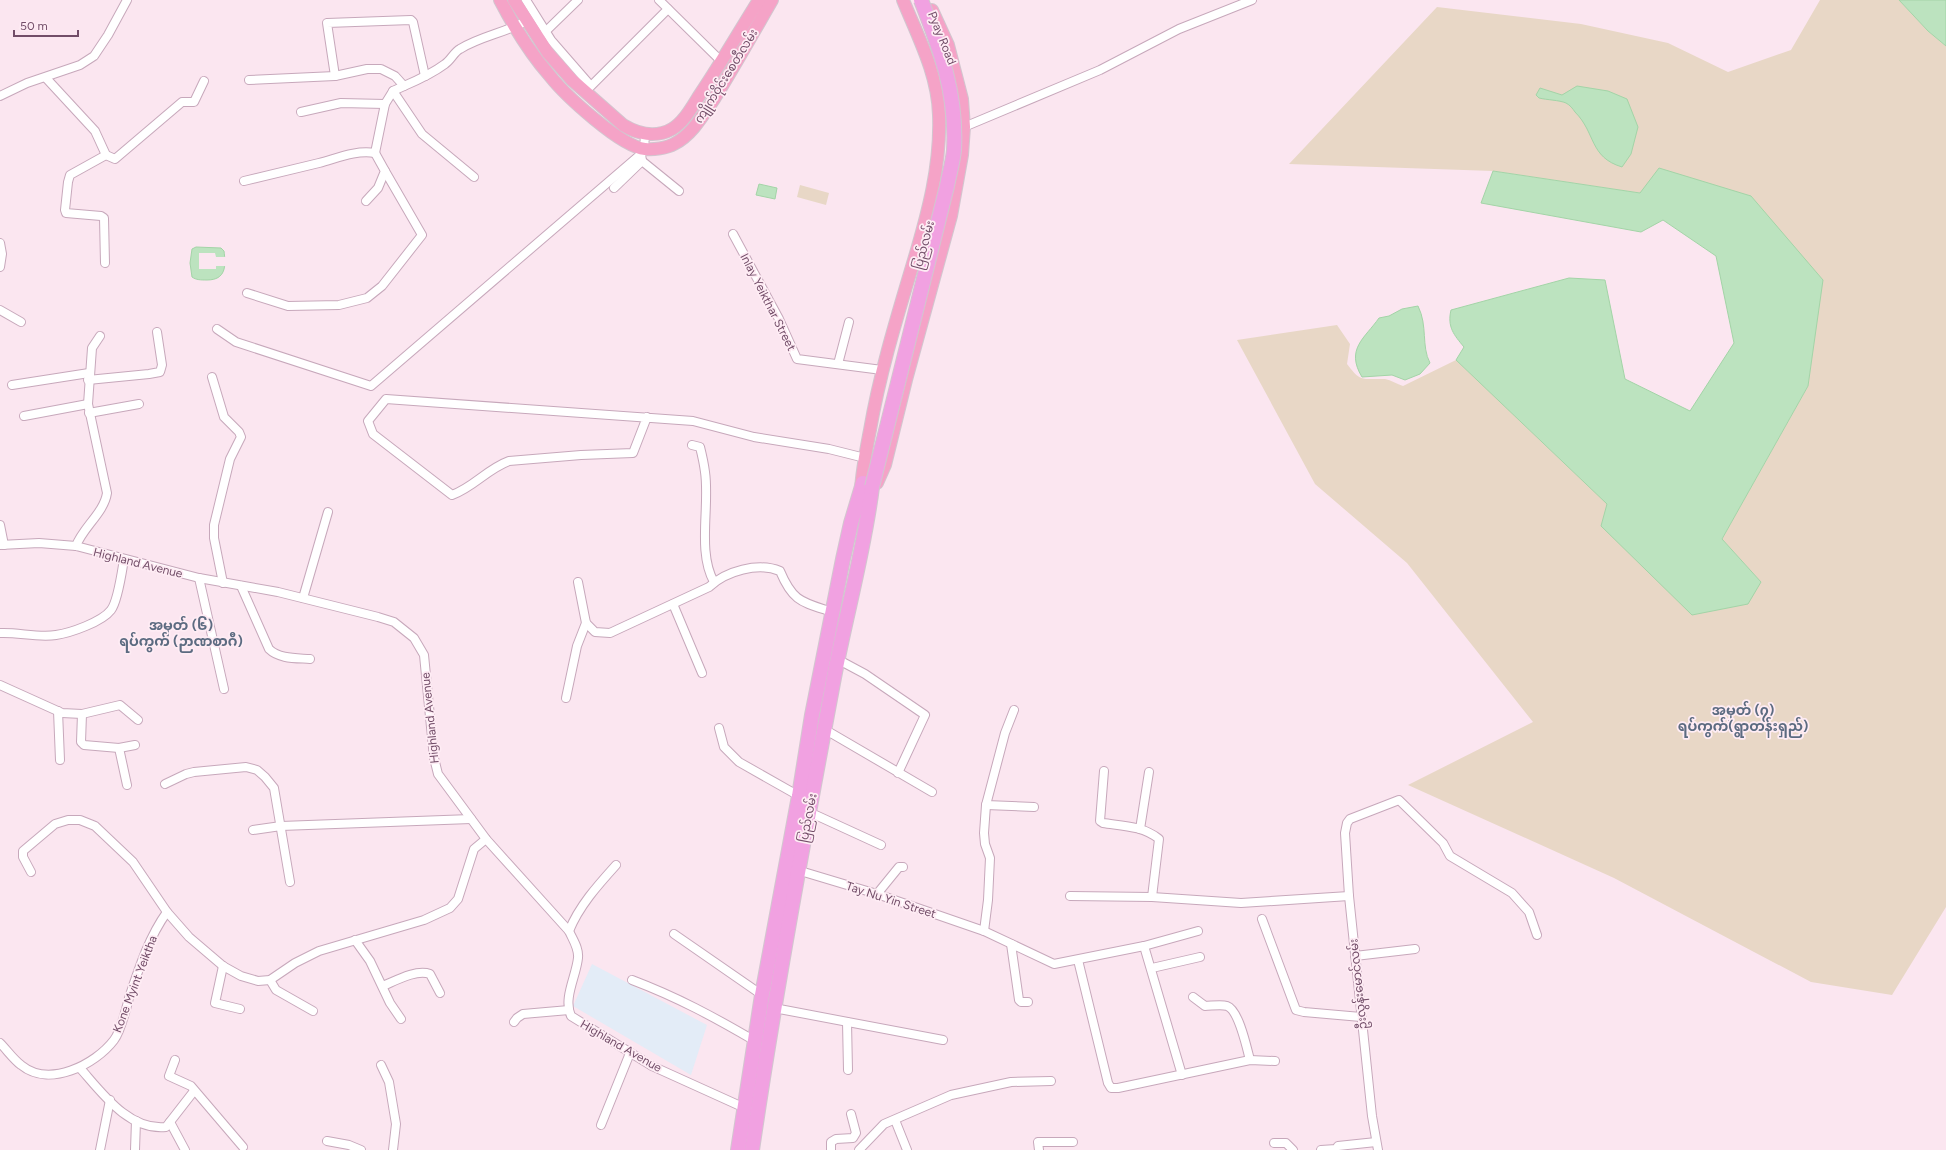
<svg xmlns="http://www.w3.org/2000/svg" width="1946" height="1150" viewBox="0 0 1946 1150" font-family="Figtree,'Noto Sans Myanmar',sans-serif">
	<rect width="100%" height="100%" fill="#fbe6f0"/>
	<polygon fill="#e3ecf7" points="592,964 707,1025 691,1075 573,1006"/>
	<g fill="#e8d7c6">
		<path d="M1820 0H1899L1928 31 1946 46V907L1892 995 1811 982 1614 878 1408 785 1533 722 1407 563 1315 484 1237 340 1337 325 1350 344 1347 364C1362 384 1363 378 1385 379 1391 380 1397 384 1403 386L1456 360 1608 504 1761 582 1722 539 1808 386 1822 280 1640 193 1493 171 1289 164 1437 7 1581 24 1668 43 1728 72 1791 50Z"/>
		<polygon points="800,185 829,193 826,205 797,197"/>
	</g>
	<g fill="#bce3bf" stroke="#a3d4a7">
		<polygon points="1899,0 1946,0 1946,46 1928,31"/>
		<path d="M1577 86 1608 91 1627 99 1638 127 1631 154 1622 167C1589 157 1596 133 1575 112 1573 109 1570 105 1566 103 1559 100 1547 100 1539 98L1536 95 1540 88 1562 95Z"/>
		<path d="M1659 168 1751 196 1823 280 1808 386 1722 539 1761 582 1748 604 1692 615 1601 526 1607 504 1456 360 1464 347C1454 335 1447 327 1451 310L1569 278 1605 280 1625 379 1690 411 1734 343 1716 256 1663 220 1641 232 1481 203 1493 171 1640 193Z"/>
		<polygon points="759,184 777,188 775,199 756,195"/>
		<path d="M196 247 221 248 224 251C226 266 226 280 207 280 201 280 196 280 192 277L190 263 192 249Z"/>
		<path d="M1418 306C1428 326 1421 346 1430 363L1420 374 1405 380 1392 375 1362 377C1345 349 1365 338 1379 318L1389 316 1402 309Z"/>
	</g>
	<polygon fill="#fbe6f0" points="199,253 215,253 216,257 226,257 226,266 216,266 216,269 199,269"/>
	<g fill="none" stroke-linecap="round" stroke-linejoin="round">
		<g stroke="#c7a8bb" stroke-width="10">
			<g id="street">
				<polyline points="526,0 551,40 591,86 668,9"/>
				<polyline points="659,0 722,62"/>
				<polyline points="545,32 578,0"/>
				<polyline points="335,76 327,23 411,20 413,22 425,76"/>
				<polyline points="46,78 95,131 106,155 115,159 182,102 194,102 204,81"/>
				<path d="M249 80 335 76 367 69H381L395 76 404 86C418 80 433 73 445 64 451 60 454 52 460 49 481 36 505 33 526 21"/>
				<polyline points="393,91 422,134 474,177"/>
				<polyline points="0,96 27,83 80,65 94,56 108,35 127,0"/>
				<polyline points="301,112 341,103 385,104"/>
				<polyline points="964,127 1100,70 1179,29 1252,0"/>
				<polyline points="642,161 679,191"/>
				<path d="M244 181C269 175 294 169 319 163 338 158 355 150 375 153L385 104 393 91 404 86"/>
				<polyline points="614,188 642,161 641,154 644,149 645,135"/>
				<polyline points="366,201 378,188 385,171 375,153"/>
				<polyline points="733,234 779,319 797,359 882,370"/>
				<polyline points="0,243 2,254 0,267"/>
				<polyline points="105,263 104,218 101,216 66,213 65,210 68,182 70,175 106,155"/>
				<polyline points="247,293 288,306 339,305 367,298 382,286 422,235 385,171"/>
				<polyline points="0,310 21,322"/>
				<polyline points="217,329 236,342 371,386 641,154"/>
				<polyline points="838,364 849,322"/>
				<polyline points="212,377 224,417 239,432 241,437 230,459 214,525 214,538 223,583"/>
				<polyline points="88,380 149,374 160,372 162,365 157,332"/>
				<polyline points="12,385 89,373"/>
				<polyline points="89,413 139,404"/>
				<polyline points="24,416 88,404"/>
				<path d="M647 417 633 453 581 455 509 461C487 469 474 487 452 495L373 434 368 421 386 399 693 421 754 437 829 449 865 458"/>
				<path d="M692 445 700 447C702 455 704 464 705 472 710 506 697 552 714 582"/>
				<polyline points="0,525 4,545"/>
				<path d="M0 545 39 543 76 546 199 578 278 592 378 617 394 622 414 638 424 655 434 758 438 774 486 839 569 931C573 940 579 948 578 958 576 977 563 998 571 1016L652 1066 747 1109"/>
				<path d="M76 546C83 527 104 513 107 493L88 404 92 348 100 336"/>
				<polyline points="199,578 224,689"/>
				<path d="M578 582 586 623 595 632 610 633 709 587C726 571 758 562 780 571 793 602 802 602 832 612"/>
				<path d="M241 586 269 649C279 659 296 658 310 659"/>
				<polyline points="303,598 328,512"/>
				<polyline points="673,604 702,673"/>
				<path d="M0 633C18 632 38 638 56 635 70 633 102 622 111 610 118 601 122 571 124 559"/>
				<polyline points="837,659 865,674 925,715 898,773"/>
				<polyline points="0,685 62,713 82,714 120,705 138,720"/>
				<polyline points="566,698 577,646 586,623"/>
				<polyline points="58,711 60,760"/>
				<polyline points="82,714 81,742 84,745 119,748 135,745"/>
				<polyline points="719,728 724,747 739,762 799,796"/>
				<polyline points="824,729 932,792"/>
				<polyline points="119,748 127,785"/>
				<path d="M1104 771 1100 821 1103 823C1123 826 1143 826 1159 839L1152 897"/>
				<polyline points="165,784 186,774 194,772 246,767 257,770 265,777 274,788 290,882"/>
				<polyline points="986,805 1034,807"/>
				<polyline points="809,812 881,845"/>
				<polyline points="1140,829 1149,772"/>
				<polyline points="253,830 281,826 471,819"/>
				<polyline points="797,870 877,894 984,931 1054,964 1144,946 1182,1075"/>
				<polyline points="31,872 23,857 23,851 55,824 68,820 80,820 95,826 133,862 167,912 189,937 223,966 241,976 258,981 270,980 295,963 319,951 424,920 450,908 458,899 474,849 486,839"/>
				<polyline points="877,894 899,867 903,867"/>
				<polyline points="1070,896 1152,897 1241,903 1349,896"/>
				<polyline points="1262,919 1296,1010 1304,1012 1361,1017"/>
				<path d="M569 931C579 906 598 885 616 865"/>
				<polyline points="984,931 988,900 990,858 985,844 984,833 986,805 1005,733 1014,710"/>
				<polyline points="674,934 762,995"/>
				<polyline points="355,940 370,961 390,1003 401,1019"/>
				<polyline points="1011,944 1019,1000 1021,1002 1028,1002"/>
				<polyline points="1144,946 1198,931"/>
				<polyline points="1355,956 1415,949"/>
				<polyline points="1078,960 1108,1083 1111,1088 1118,1088 1250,1060 1275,1061"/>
				<polyline points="223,966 215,1003 240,1009"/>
				<polyline points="1152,968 1200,957"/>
				<polyline points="270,980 276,990 313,1011"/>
				<path d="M632 980C677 997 714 1017 755 1041"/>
				<path d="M383 986C395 981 416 969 430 974L440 993"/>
				<path d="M1193 997 1205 1006C1211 1006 1221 1004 1227 1006 1239 1010 1247 1049 1250 1060"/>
				<polyline points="774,1008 943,1040"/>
				<polyline points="514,1022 517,1018 523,1014 569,1010"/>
				<polyline points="847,1022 848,1070"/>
				<path d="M0 1043C7 1050 13 1059 21 1065 49 1088 95 1065 114 1040 121 1031 126 1009 129 998 139 968 149 937 167 912"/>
				<polyline points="175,1060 169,1076 191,1086 243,1147"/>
				<polyline points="381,1065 389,1082 396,1124 393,1150"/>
				<path d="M80 1068C102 1093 129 1131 166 1127L194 1091"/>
				<polyline points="895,1120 907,1150"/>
				<polyline points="170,1122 185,1150"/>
				<polyline points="601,1125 630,1053"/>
				<polyline points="327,1141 349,1145 361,1150"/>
				<polyline points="1274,1143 1286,1143 1293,1150"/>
				<polyline points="100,1150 110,1100"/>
				<polyline points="135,1150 136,1121"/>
				<polyline points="831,1150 831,1142 836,1139 853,1138 856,1133 851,1114"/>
				<polyline points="859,1150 884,1124 951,1095 1011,1082 1051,1081"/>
				<polyline points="1039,1150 1038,1142 1073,1142"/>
				<polyline points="1321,1150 1336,1149 1338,1146 1376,1142"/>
				<polyline points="1378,1150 1372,1116 1349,896 1345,833 1347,823 1350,819 1399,800 1443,843 1450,856 1512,893 1529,912 1537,935"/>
			</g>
		</g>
		<g stroke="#d2c6cf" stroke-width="14">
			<g id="primary">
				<path d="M500 0C514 27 530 53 550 76 565 95 621 147 645 149 653 150 667 148 674 144 692 135 703 115 714 99 734 67 753 33 772 0"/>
				<path d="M514 0 548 53 572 80 623 125C638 134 656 138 672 129 684 122 692 107 699 96 720 65 739 32 759 0"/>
				<polyline points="877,483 885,465 906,380 951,216 962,155 964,127 962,99 948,45 932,10"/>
				<path d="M861 490C862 470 866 451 870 430 880 372 897 317 914 260 928 213 941 165 939 115 938 74 918 37 903 0"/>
			</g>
		</g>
		<g stroke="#d2c6cf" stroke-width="16">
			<g id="highway">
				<polyline points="738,1150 762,995 799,796 812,715 843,559 851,523 863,483"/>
				<path d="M752 1150C775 994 804 838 833 683 845 617 864 553 872 487"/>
			</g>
		</g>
		<use href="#street" stroke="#fff" stroke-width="8"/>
		<use href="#primary" stroke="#f5a3c7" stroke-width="12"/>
		<use href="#highway" stroke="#f1a1e1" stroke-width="14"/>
		<g stroke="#d2c6cf" stroke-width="16" stroke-linecap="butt">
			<path id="highway-bridge" d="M872 487 947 186C949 175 953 162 954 150 957 94 941 51 921 0"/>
		</g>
		<use href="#highway-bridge" stroke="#f1a1e1" stroke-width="14"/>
	</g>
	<g text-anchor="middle" stroke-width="3.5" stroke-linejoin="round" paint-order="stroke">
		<g font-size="12" fill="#724d68" stroke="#feecf4">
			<text transform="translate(942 38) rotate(68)" y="4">Pyay Road</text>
			<text transform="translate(726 76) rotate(-58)" y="4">ကျိုက်ဝိုင်းစေတီလမ်း</text>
			<text transform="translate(924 245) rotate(-75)" y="4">ပြည်လမ်း</text>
			<text transform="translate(768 302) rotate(63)" y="4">Inlay Yeikthar Street</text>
			<text transform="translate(138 563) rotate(14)" y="4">Highland Avenue</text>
			<text transform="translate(430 718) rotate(-96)" y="4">Highland Avenue</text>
			<text transform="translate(808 818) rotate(-79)" y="4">ပြည်လမ်း</text>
			<text transform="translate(891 900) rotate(18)" y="4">Tay Nu Yin Street</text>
			<text transform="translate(135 984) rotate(-69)" y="4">Kone Myint Yeiktha</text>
			<text transform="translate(1358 984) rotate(-96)" y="4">ဦးလွန်းမောင်လမ်း</text>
			<text transform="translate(621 1046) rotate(30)" y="4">Highland Avenue</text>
		</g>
		<g font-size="14" font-weight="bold" fill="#5c6b81" stroke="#feecf4">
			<text x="181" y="630">အမှတ် (၆)<tspan x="181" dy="16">ရပ်ကွက် (ဉာဏစာဂီ)</tspan></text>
			<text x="1743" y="715">အမှတ် (၇)<tspan x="1743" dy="16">ရပ်ကွက်(ရွာတန်းရှည်)</tspan></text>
		</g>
	</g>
	<path d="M14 30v6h64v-6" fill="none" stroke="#724d68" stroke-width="2"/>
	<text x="20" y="30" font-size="12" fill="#724d68" stroke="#feecf4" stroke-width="3" paint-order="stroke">50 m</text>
</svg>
